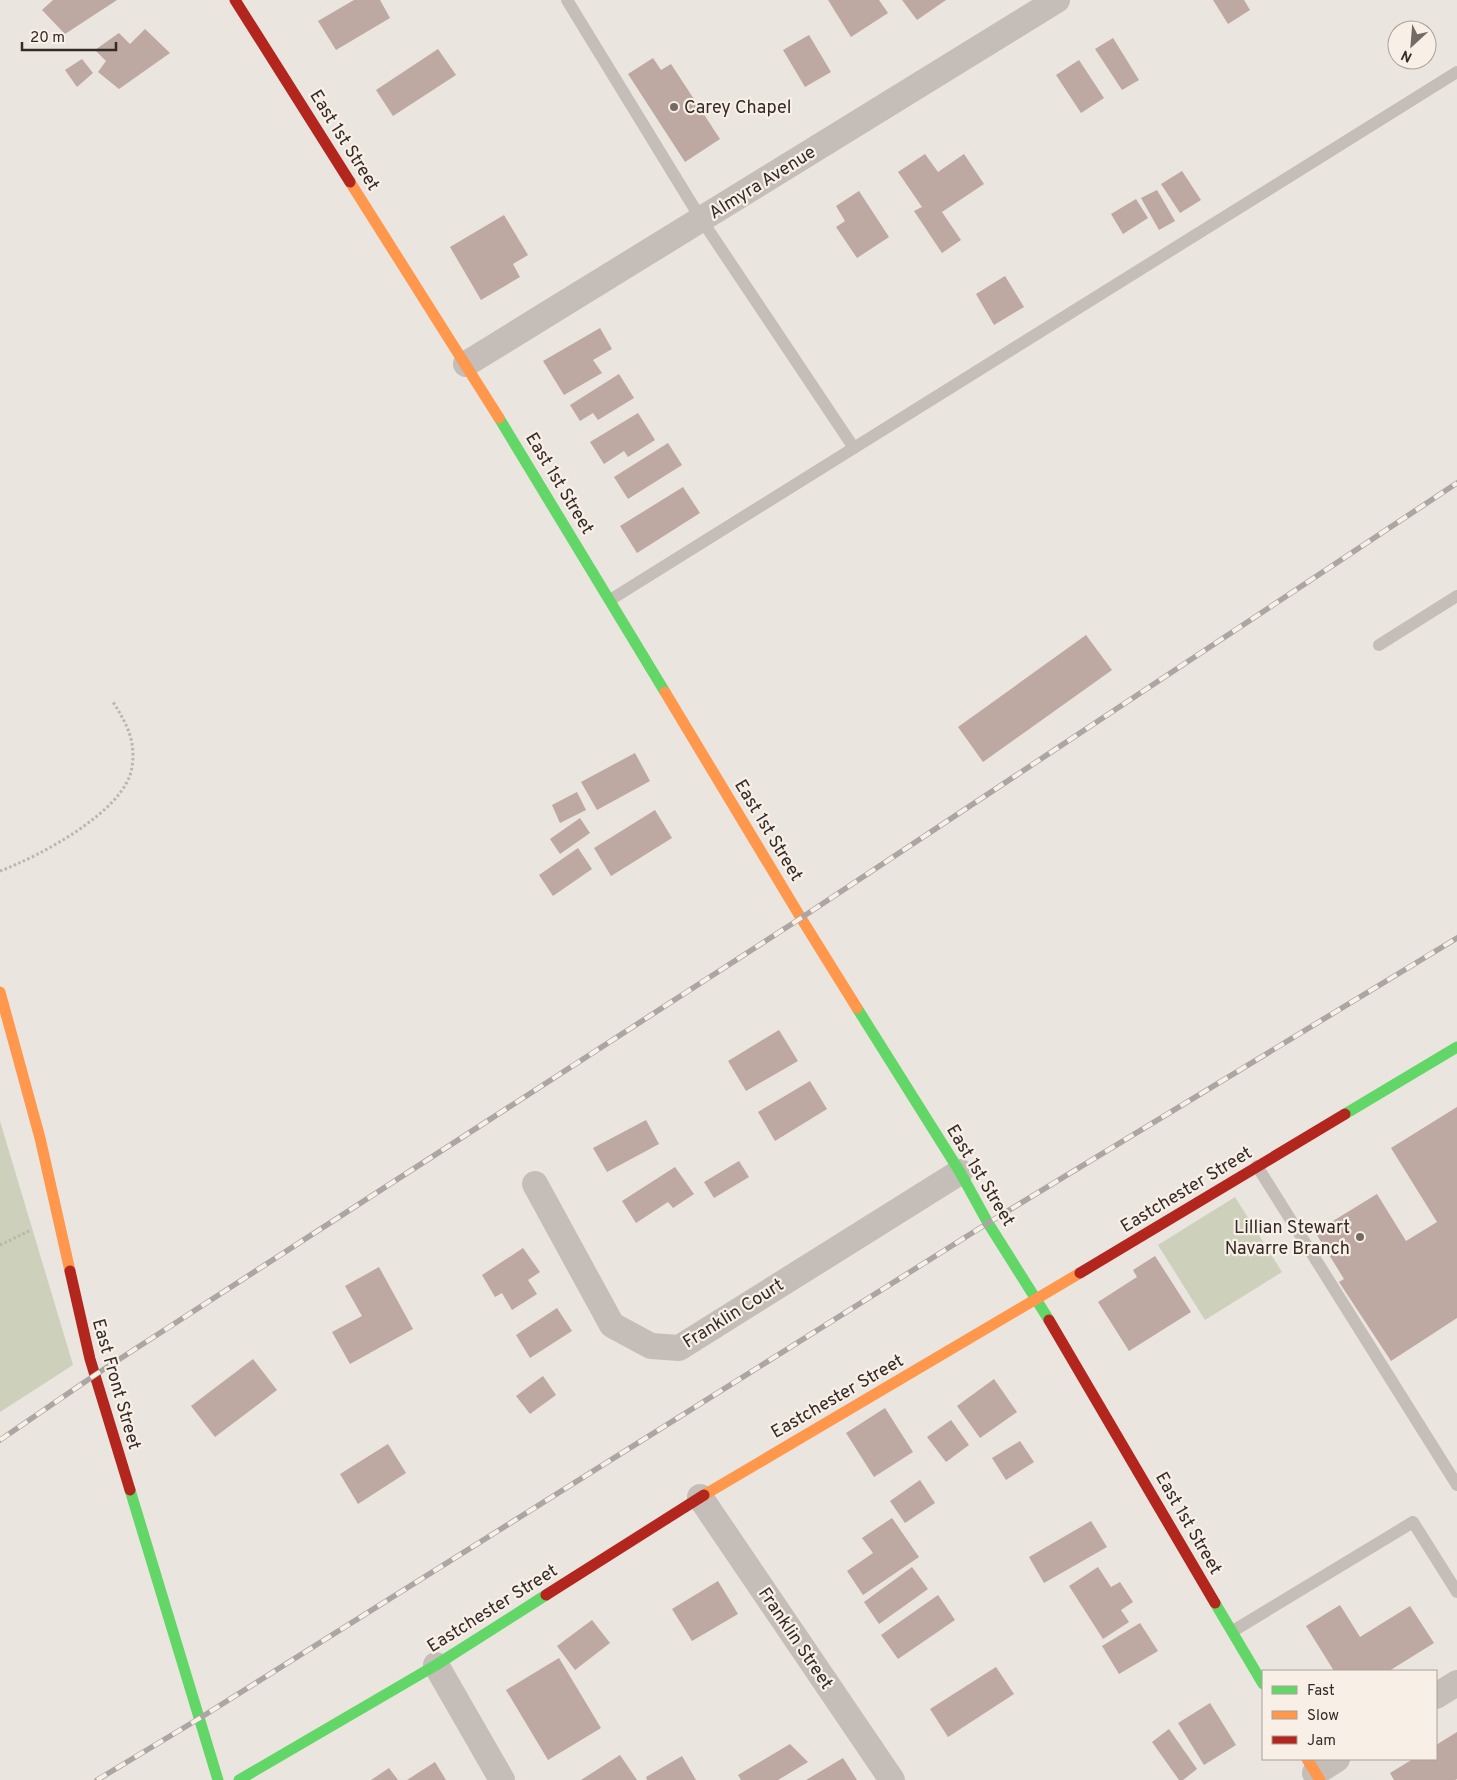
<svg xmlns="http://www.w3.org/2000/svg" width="1457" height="1780" viewBox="0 0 1457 1780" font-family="Overpass,sans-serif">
	<rect width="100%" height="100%" fill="#ebe5df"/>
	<g fill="#cdd0ba">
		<polygon points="0,1121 73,1365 0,1412"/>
		<polygon points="1235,1197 1282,1272 1205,1320 1158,1245"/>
	</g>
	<g fill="#bda8a2">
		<polygon points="53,0 117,0 65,34 42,10"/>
		<polygon points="354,0 380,0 390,18 336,50 318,21"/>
		<polygon points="828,0 879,0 888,13 851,37"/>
		<polygon points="902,0 946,0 917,20"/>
		<polygon points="1213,0 1244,0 1250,10 1228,24"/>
		<polygon points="145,29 170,53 119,89 98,72 106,61 95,50 119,33 130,44"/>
		<polygon points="809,35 831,72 805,87 783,50"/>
		<polygon points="1113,38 1139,80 1122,90 1095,49"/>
		<polygon points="438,49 456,75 393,116 376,90"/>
		<polygon points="653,58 661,70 671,64 720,139 685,162 628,74"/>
		<polygon points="82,59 93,73 77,87 65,70"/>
		<polygon points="1079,60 1104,98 1081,113 1056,75"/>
		<polygon points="925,154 938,172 964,154 984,184 942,212 961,240 942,253 914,211 922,207 898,172"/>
		<polygon points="1182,171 1201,200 1180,213 1161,184"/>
		<polygon points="1157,190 1175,221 1159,230 1141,198"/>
		<polygon points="859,191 889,237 857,258 836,227 845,221 836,206"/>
		<polygon points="1136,199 1148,218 1123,234 1111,214"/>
		<polygon points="504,215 528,255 513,264 520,277 481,300 450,247"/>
		<polygon points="1005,276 1024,307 994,325 976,294"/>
		<polygon points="600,328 612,349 593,360 602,373 564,395 543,361"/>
		<polygon points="619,374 634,398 598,420 593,413 580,421 570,405"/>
		<polygon points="638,413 655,440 628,457 624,451 604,464 590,442"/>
		<polygon points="668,443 682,465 628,499 614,477"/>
		<polygon points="683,487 700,513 637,553 620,526"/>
		<polygon points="1086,635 1112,670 983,762 958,727"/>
		<polygon points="635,753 650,781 597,810 581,782"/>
		<polygon points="577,792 586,810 560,823 552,805"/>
		<polygon points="655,810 672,838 611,876 594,848"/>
		<polygon points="580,818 590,833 560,854 550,839"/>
		<polygon points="578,848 592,869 553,896 539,875"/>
		<polygon points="779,1030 798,1061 746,1091 728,1061"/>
		<polygon points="810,1081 827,1109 775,1141 758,1112"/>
		<polygon points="1457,1107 1457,1318 1391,1361 1339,1282 1344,1279 1315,1232 1377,1194 1406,1241 1437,1222 1391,1148"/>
		<polygon points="646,1120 659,1144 607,1172 593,1148"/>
		<polygon points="739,1161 749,1177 714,1198 704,1182"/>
		<polygon points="675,1167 694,1194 673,1208 668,1202 636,1223 622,1201"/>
		<polygon points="523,1248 540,1272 528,1280 537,1294 512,1310 502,1293 495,1297 482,1275"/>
		<polygon points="1155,1256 1191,1312 1129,1351 1098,1302 1137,1277 1133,1270"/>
		<polygon points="379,1267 413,1329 350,1364 332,1332 362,1316 345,1286"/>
		<polygon points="557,1308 572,1331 530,1358 516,1335"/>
		<polygon points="253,1359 277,1390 215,1437 191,1406"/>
		<polygon points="543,1376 556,1395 530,1414 516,1396"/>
		<polygon points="994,1379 1017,1412 980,1438 957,1406"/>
		<polygon points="885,1408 913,1452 874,1477 846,1433"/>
		<polygon points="951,1420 969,1445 946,1462 927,1437"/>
		<polygon points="1020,1441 1034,1462 1006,1480 992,1458"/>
		<polygon points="388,1444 406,1473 358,1504 340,1474"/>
		<polygon points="920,1480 935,1503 905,1523 890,1501"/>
		<polygon points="892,1518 919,1557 863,1595 847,1571 873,1553 862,1538"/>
		<polygon points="1091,1521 1107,1547 1044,1583 1029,1557"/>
		<polygon points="912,1567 928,1589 879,1624 864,1602"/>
		<polygon points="1098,1567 1111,1587 1120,1582 1133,1602 1121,1610 1129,1622 1103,1639 1069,1586"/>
		<polygon points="718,1581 738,1614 692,1641 672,1609"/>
		<polygon points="938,1595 955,1620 898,1659 881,1635"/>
		<polygon points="1340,1605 1360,1637 1410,1606 1434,1643 1389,1671 1334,1671 1306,1626"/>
		<polygon points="592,1620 610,1643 575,1670 557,1646"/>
		<polygon points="1140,1623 1158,1651 1119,1674 1102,1646"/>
		<polygon points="559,1658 601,1728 548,1760 506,1690"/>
		<polygon points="996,1667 1014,1694 948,1737 930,1709"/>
		<polygon points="1210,1703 1236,1745 1204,1765 1178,1723"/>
		<polygon points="1169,1729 1197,1769 1183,1780 1179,1780 1152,1742"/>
		<polygon points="1457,1732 1457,1779 1455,1780 1394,1780 1390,1773 1413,1759 1436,1759 1436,1745"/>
		<polygon points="790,1744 808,1762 778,1780 741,1780 738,1775"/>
		<polygon points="620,1755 637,1780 581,1780"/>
		<polygon points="682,1756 696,1780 647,1780 646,1777"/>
		<polygon points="843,1758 857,1780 806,1780"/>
		<polygon points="435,1762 446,1780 407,1780"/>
		<polygon points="389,1768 398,1780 371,1780"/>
	</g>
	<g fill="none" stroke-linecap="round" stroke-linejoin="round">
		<g stroke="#bcb5b1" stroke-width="3" stroke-dasharray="2.5 2.5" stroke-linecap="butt">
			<path d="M0 871C38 857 126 811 132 767 136 741 127 724 113 702"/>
			<polyline points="0,1245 31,1230"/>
		</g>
		<g stroke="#c4bdb8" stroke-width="12">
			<polyline points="567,0 701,219 854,448"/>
			<polyline points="610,600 1457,72"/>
			<polyline points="1379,645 1457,596"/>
			<polyline points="1257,1166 1457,1485"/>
			<polyline points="1233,1631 1413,1522 1457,1592"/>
		</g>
		<g stroke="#c4bdb8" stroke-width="26">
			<polyline points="466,364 1057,0"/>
			<polyline points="535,1184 612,1325 651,1346 679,1348 960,1172"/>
			<polyline points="700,1497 892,1780"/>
			<polyline points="436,1665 502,1780"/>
			<polyline points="1436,1696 1457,1683"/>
			<polyline points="1315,1773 1337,1759"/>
		</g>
		<g stroke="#63d668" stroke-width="11">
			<polyline points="499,418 665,692"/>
			<polyline points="857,1008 960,1172 988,1223 1049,1320"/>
			<polyline points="1345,1114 1457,1047"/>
			<polyline points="130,1490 218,1780"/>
			<polyline points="1215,1603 1263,1684"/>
			<polyline points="239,1780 436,1665 546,1595"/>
		</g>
		<g stroke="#ff974d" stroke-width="11">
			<polyline points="350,182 499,418"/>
			<polyline points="665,692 801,918 857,1008"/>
			<polyline points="0,992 40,1138 70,1271"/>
			<polyline points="704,1495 1080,1273"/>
			<polyline points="1307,1759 1320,1780"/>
		</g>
		<g stroke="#b3261e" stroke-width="11">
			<polyline points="235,0 350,182"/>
			<polyline points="70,1271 90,1359 130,1490"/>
			<polyline points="1080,1273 1345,1114"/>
			<polyline points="1049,1320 1215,1603"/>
			<polyline points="546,1595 704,1495"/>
		</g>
		<g stroke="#aba6a3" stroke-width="5.5">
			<g id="rail">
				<polyline points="0,1440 95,1375 801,918 1457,483"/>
				<polyline points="97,1780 200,1718 988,1223 1457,938"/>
			</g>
		</g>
		<use href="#rail" stroke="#f8efe6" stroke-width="4" stroke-dasharray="11" stroke-linecap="butt"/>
	</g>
	<g fill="#746b67" stroke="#f8efe6" stroke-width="2">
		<circle cx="674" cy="107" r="5"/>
		<circle cx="1360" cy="1237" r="5"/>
	</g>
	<g text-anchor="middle" stroke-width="4.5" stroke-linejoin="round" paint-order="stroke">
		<g font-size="18" fill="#342a27" stroke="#f8efe6" text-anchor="start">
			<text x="684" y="113">Carey Chapel</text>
			<text x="1350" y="1233" text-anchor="end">Lillian Stewart<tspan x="1350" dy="21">Navarre Branch</tspan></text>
		</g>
		<g font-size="18" fill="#342a27" stroke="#f8efe6">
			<text transform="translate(345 140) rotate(58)" y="6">East 1st Street</text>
			<text transform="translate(762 182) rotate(-32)" y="6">Almyra Avenue</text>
			<text transform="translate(560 483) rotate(59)" y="6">East 1st Street</text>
			<text transform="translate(769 830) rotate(59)" y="6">East 1st Street</text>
			<text transform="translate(981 1175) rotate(59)" y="6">East 1st Street</text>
			<text transform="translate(1186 1189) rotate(-31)" y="6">Eastchester Street</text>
			<text transform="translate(733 1313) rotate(-32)" y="6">Franklin Court</text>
			<text transform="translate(117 1384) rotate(74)" y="6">East Front Street</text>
			<text transform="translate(837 1396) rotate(-30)" y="6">Eastchester Street</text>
			<text transform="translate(1189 1523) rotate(60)" y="6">East 1st Street</text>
			<text transform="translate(492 1608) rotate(-32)" y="6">Eastchester Street</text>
			<text transform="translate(796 1638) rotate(56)" y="6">Franklin Street</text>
		</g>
	</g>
	<rect x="1262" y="1670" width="175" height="90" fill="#f8efe6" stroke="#aaa09a"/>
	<rect x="1272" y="1686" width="25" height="8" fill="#63d668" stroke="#aaa09a"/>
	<text x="1307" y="1695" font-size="15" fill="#342a27">Fast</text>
	<rect x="1272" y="1711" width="25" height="8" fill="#ff974d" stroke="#aaa09a"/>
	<text x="1307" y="1720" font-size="15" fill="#342a27">Slow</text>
	<rect x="1272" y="1736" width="25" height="8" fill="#b3261e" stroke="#aaa09a"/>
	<text x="1307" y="1745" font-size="15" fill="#342a27">Jam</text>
	<g transform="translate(1412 45) rotate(206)"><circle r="24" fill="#f8efe6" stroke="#aaa09a"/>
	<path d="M0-4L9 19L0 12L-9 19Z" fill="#746b67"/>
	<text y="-8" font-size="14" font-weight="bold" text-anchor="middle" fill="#342a27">N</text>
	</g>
	<path d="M22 42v8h94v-8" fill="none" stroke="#342a27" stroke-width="2.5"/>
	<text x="30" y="42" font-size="15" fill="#342a27" stroke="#f8efe6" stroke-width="4" paint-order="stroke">20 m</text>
</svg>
